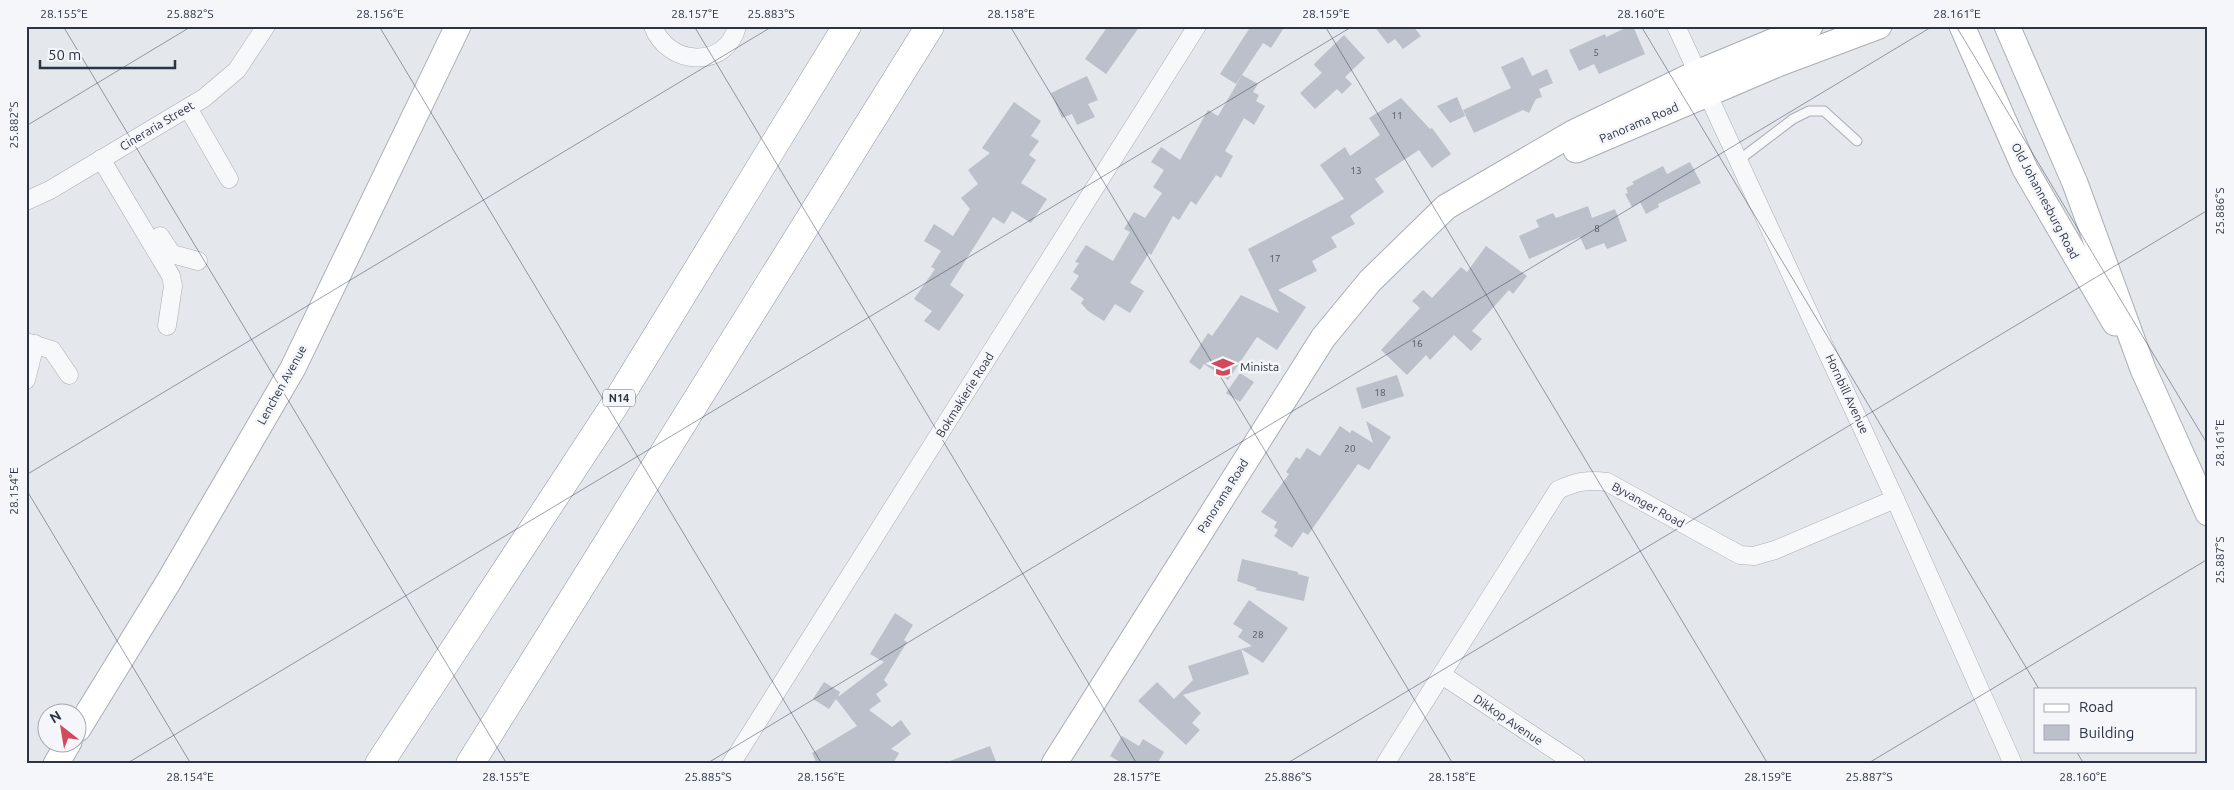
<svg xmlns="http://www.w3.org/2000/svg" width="2234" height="790" viewBox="0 0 2234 790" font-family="Ubuntu,sans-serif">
	<rect width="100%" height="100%" fill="#e4e7ec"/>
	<g fill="#bbc0ca">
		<polygon points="1108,26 1140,26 1106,74 1085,59"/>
		<polygon points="1251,26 1285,26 1271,48 1263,43 1236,84 1220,74"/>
		<polygon points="1374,26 1413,26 1421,36 1403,49 1395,39 1388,44"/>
		<polygon points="1630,26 1633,26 1645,54 1599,74 1594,64 1579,71 1569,50 1605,34 1606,37"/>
		<polygon points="1344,35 1365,58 1345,77 1352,84 1342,94 1337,89 1315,109 1300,93 1322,73 1314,65 1315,63"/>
		<polygon points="1523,57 1532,76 1547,69 1553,83 1539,89 1542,97 1536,99 1529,113 1523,110 1474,133 1463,110 1511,88 1501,67"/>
		<polygon points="1242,75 1258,84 1253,92 1259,95 1256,101 1265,106 1254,125 1244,118 1225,151 1233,156 1221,178 1216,175 1196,205 1191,201 1179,220 1173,216 1151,255 1149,253 1130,283 1144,291 1130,313 1115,304 1104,321 1088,311 1081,303 1084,299 1070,289 1079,276 1073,272 1079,263 1075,262 1086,245 1113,261 1130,232 1124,229 1134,212 1145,218 1162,193 1153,187 1164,170 1151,162 1161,147 1180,160 1208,110 1218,116"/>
		<polygon points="1087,76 1098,100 1088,104 1095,117 1077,125 1072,114 1062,118 1051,93"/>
		<polygon points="1457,97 1465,116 1450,123 1437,106"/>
		<polygon points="1401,98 1430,129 1432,128 1451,154 1432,168 1419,150 1375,179 1384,192 1350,216 1355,224 1331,237 1337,247 1312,261 1317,271 1278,290 1306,307 1277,350 1257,337 1228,380 1204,364 1200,370 1189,362 1208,333 1212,336 1241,295 1279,313 1248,249 1344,199 1320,165 1345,147 1350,156 1380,135 1369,118"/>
		<polygon points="1014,102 1041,121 1031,136 1039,141 1029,155 1036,160 1021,183 1047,199 1031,223 1012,211 1004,224 993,217 950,285 964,295 939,331 924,321 932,311 914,299 935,269 931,267 941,251 924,241 934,224 953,236 970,209 961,198 978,184 968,170 990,153 982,148"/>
		<polygon points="1690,162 1701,183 1658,204 1659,207 1646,214 1640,202 1632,207 1625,194 1628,193 1626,188 1634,184 1632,182 1663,166 1667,174"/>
		<polygon points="1588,206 1592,218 1615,209 1627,241 1607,249 1604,243 1586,250 1580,237 1529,259 1519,236 1539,227 1536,220 1553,213 1556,218"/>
		<polygon points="1486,246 1527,276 1513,294 1509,290 1472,331 1482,339 1471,351 1454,335 1430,360 1426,355 1407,375 1381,350 1420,308 1412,301 1423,290 1432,298 1461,267 1467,272"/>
		<polygon points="1240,373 1254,382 1240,402 1226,393"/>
		<polygon points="1397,375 1404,396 1362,409 1356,388"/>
		<polygon points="1366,421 1391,437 1369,470 1358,464 1308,535 1303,532 1292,548 1274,536 1278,530 1274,527 1277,522 1261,512 1289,474 1286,472 1296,457 1300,459 1307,448 1320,456 1340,426 1350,433 1352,430 1373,443"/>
		<polygon points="1242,559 1298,572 1298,574 1309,577 1304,601 1255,590 1257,588 1237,581"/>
		<polygon points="1249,600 1288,628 1263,663 1241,649 1252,646 1238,637 1243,630 1233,624"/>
		<polygon points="895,613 913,625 904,640 907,642 884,680 888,685 876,694 881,701 869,710 892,727 901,720 911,734 891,749 899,753 893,764 817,764 812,753 857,726 836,699 829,709 813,699 824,682 840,692 838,697 884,662 870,654"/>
		<polygon points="1241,649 1249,674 1183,695 1201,713 1192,723 1200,730 1186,745 1138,701 1157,682 1174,699 1193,680 1188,666"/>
		<polygon points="1122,736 1139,746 1143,739 1164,752 1157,764 1123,764 1110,756"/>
		<polygon points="990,746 997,764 947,764 947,762"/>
	</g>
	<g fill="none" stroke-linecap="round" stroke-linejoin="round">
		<g stroke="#a9aeb7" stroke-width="11">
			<polyline id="lane" points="1739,160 1793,119 1809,111 1824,111 1857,141"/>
		</g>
		<g stroke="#a9aeb7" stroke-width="19">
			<g id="street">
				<path d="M653 26C667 66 727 70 737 26"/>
				<polyline points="1676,26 1895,499 2013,764"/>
				<polyline points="188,108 229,179"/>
				<polyline points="101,159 171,276 173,286 167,326"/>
				<polyline points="26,201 50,190 204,98 237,70 266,26"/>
				<polyline points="160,236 172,254 198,261"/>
				<polyline points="26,342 52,350 69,375"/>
				<polyline points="26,380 35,344"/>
				<polyline points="1442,675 1576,764"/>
				<polyline points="731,764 1197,26"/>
				<path d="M1385 764 1558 490C1575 482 1588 479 1607 482L1740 555 1754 556 1775 550 1895 499"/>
			</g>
		</g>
		<g stroke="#a9aeb7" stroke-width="27">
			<g id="secondary">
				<polyline points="1962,26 2025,169 2115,323"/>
				<polyline points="2007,26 2075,183 2143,369 2208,513"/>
				<polyline points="1576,150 1780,63 1879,26"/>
				<polyline points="78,729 169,581 293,368 458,26"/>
				<polyline points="56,764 69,742"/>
				<polyline points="1054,764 1323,338 1370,281 1446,207 1573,133 1697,73 1810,26"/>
			</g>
		</g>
		<g stroke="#8b94a3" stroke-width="29">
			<g id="highway">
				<polyline points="379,764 614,406 847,26"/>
				<polyline points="470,764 930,26"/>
			</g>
		</g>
		<use href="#lane" stroke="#f7f8fa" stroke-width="9"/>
		<use href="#street" stroke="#f7f8fa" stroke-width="18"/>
		<use href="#secondary" stroke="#fff" stroke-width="25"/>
		<use href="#highway" stroke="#fff" stroke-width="28"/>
	</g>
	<path fill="none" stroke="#2b3445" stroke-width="1" stroke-opacity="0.45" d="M63 26 507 764M379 26 822 764M694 26 1137 764M1010 26 1453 764M1325 26 1768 764M1641 26 2039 689M1956 26 2208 445M26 126 192 26M26 475 773 26M26 489 191 764M2076 751 2084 764M126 764 1353 26M706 764 1933 26M1286 764 2208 210M1867 764 2208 559"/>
	<defs>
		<g id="school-bare" transform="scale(1.725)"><path d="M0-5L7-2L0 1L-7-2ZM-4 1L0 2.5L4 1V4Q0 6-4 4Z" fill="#d1495b" stroke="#f4f6f9" stroke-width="2.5" paint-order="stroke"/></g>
	</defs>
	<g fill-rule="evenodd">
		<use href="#school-bare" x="1223" y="367"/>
	</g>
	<g text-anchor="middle" stroke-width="5" stroke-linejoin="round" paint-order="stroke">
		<g font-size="10" fill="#4f5766">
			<text x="1596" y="56">5</text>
			<text x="1397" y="119">11</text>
			<text x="1356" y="174">13</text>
			<text x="1597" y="232">8</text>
			<text x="1275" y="262">17</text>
			<text x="1417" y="347">16</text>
			<text x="1380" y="396">18</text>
			<text x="1350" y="452">20</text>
			<text x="1258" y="638">28</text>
		</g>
		<rect fill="#f4f6f9" stroke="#676e7b" stroke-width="1" x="603" y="389.5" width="32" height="17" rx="4"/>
		<g font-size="11" font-weight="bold" fill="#2b3445">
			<text x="619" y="402">N14</text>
		</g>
		<g font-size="12" fill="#2b3445" stroke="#f4f6f9">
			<text transform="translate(1639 123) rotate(-23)" y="4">Panorama Road</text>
			<text transform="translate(157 126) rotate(-31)" y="4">Cineraria Street</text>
			<text transform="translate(2045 201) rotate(62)" y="4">Old Johannesburg Road</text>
			<text transform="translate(282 385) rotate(-61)" y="4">Lenchen Avenue</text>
			<text transform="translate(1847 394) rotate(65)" y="4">Hornbill Avenue</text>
			<text transform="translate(965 395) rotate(-58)" y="4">Bokmakierie Road</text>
			<text transform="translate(1223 496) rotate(-58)" y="4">Panorama Road</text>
			<text transform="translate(1648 505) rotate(29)" y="4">Byvanger Road</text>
			<text transform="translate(1508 720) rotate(34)" y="4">Dikkop Avenue</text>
		</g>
		<g font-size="12" fill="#2b3445" stroke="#f4f6f9" text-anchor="start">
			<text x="1240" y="371">Minista</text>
		</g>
	</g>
	<rect width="2234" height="790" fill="none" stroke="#f4f6f9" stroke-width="55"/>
	<rect x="2034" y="688" width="162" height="65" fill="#f4f6f9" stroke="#a4a8b1"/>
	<rect x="2044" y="704" width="25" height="8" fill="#ffffff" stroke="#a4a8b1"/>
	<text x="2079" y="712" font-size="15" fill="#2b3445">Road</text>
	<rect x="2044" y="725" width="25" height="15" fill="#bbc0ca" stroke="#a4a8b1"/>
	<text x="2079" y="738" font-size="15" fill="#2b3445">Building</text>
	<g transform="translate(62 728) rotate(329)"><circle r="24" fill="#f4f6f9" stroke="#a4a8b1"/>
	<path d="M0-4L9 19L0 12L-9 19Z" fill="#d1495b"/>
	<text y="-8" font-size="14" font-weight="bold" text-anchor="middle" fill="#2b3445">N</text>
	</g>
	<path d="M40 60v8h135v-8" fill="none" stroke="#2b3445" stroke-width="2.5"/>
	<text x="48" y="60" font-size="15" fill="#2b3445" stroke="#f4f6f9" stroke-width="4" paint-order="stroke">50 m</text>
	<rect x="28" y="28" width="2178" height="734" fill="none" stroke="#2b3445" stroke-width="2"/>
	<g font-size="12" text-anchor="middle" fill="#2b3445">
		<text x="64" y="18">28.155°E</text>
		<text x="190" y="18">25.882°S</text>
		<text x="380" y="18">28.156°E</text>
		<text x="695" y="18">28.157°E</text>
		<text x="771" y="18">25.883°S</text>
		<text x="1011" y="18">28.158°E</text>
		<text x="1326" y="18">28.159°E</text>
		<text x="1641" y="18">28.160°E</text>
		<text x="1957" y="18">28.161°E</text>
		<text transform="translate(14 125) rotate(-90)" y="4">25.882°S</text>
		<text transform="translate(2220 211) rotate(-90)" y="4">25.886°S</text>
		<text transform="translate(2220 443) rotate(-90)" y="4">28.161°E</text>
		<text transform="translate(14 491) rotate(-90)" y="4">28.154°E</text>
		<text transform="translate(2220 560) rotate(-90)" y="4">25.887°S</text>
		<text x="190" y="781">28.154°E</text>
		<text x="506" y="781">28.155°E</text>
		<text x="708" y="781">25.885°S</text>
		<text x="821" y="781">28.156°E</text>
		<text x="1137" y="781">28.157°E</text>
		<text x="1288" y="781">25.886°S</text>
		<text x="1452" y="781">28.158°E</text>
		<text x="1768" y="781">28.159°E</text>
		<text x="1869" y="781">25.887°S</text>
		<text x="2083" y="781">28.160°E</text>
	</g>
</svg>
